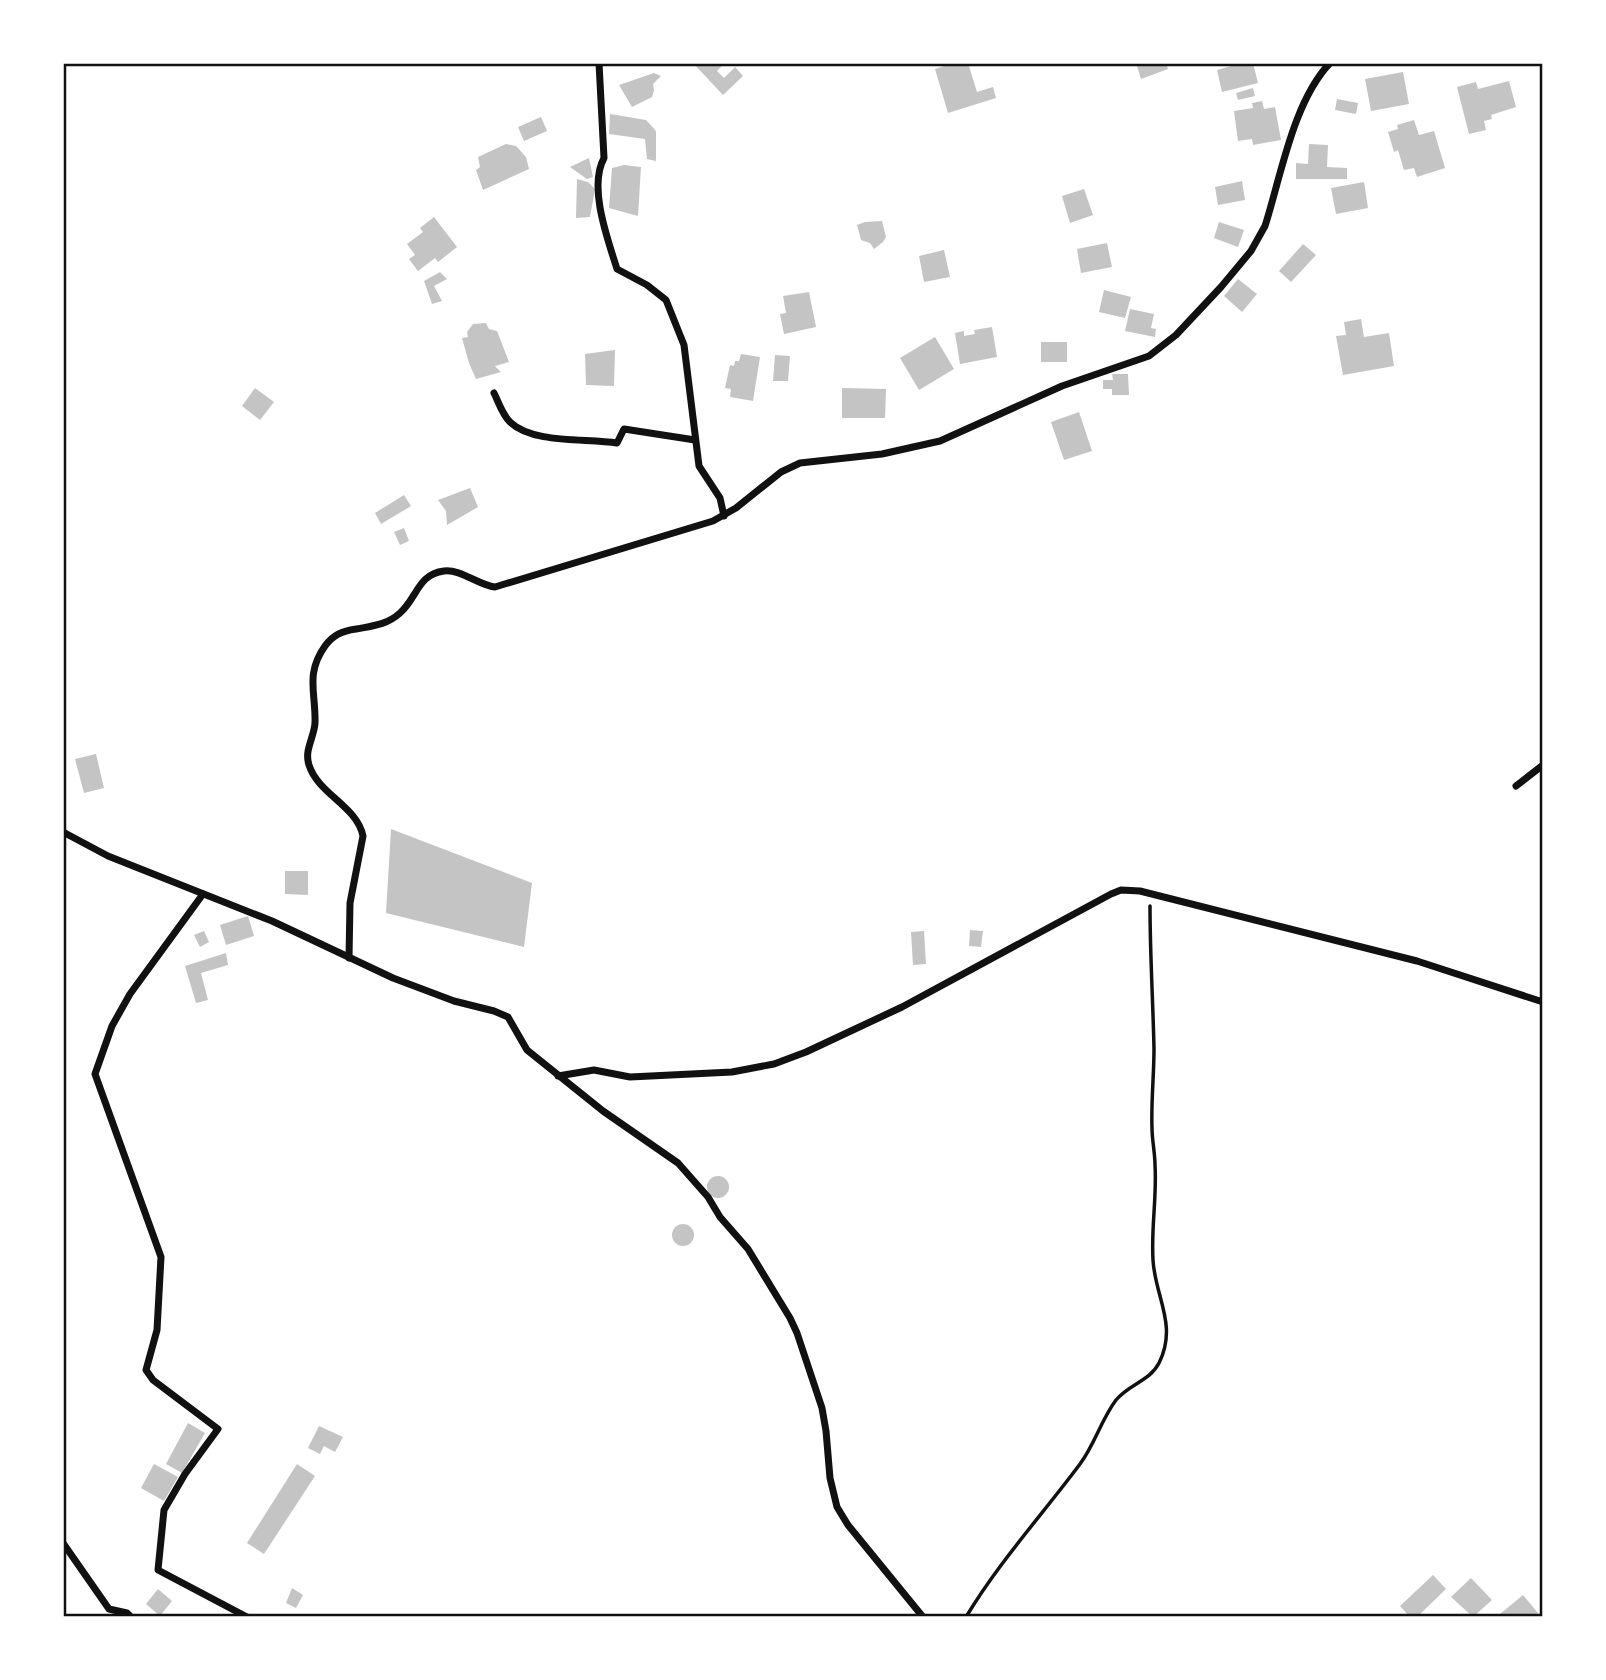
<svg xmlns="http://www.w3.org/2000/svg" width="1606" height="1680" viewBox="0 0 1606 1680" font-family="Cabin,sans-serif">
	<rect width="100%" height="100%" fill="#fff"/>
	<g fill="#c4c4c4">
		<polygon points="693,63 725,63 717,71 724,78 735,67 743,76 723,95"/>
		<polygon points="954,63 968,63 977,92 993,87 996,98 948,113 935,69"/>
		<polygon points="1136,63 1166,63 1168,69 1141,79"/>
		<polygon points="1242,63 1253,63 1258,83 1222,92 1217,70"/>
		<polygon points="1403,72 1409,104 1371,111 1365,79"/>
		<polygon points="654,73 661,76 653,84 654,90 652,97 632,107 619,85"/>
		<polygon points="1509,81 1516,107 1491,115 1492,119 1484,121 1486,130 1469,134 1457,87 1476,82 1478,89"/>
		<polygon points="1253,88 1255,96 1238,100 1236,93"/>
		<polygon points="1337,99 1358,103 1356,114 1335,110"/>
		<polygon points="1262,101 1264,109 1275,107 1281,140 1253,145 1252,139 1238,141 1234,111 1253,108 1252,103"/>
		<polygon points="610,114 646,120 656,131 656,161 647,159 645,139 609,134"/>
		<polygon points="541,117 547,131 524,141 518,127"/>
		<polygon points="1414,120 1419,135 1434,131 1445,168 1417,177 1414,168 1404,170 1398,150 1394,152 1388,132 1398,129 1397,125"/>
		<polygon points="506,144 516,146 526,157 529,169 483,190 476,170 480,167 478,157"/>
		<polygon points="1309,144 1328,145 1327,167 1347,168 1347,179 1296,179 1296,163 1308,164"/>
		<polygon points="589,158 593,177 587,179 570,167"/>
		<polygon points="624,165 641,167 638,216 609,208 612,168"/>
		<polygon points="577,179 588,182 595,189 590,217 576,218"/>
		<polygon points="1242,181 1245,200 1218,205 1215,187"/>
		<polygon points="1364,182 1368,208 1336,214 1331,188"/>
		<polygon points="1084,189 1093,215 1070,223 1062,196"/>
		<polygon points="434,217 457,247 438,262 435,258 418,271 409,259 415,255 407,244 423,232 420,228"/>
		<polygon points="882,221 886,237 883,242 874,249 870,243 861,240 857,225 865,222"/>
		<polygon points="1219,222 1244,230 1238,247 1214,238"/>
		<polygon points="1107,243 1112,267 1081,273 1077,249"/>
		<polygon points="1303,244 1316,255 1291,282 1279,271"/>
		<polygon points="944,250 950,277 924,282 919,256"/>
		<polygon points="440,272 447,279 434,286 442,301 432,304 424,281"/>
		<polygon points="1238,279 1257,294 1242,312 1224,296"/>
		<polygon points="1104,290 1131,297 1125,318 1099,312"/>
		<polygon points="809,292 816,327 784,334 780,314 786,313 783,296"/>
		<polygon points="1130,309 1154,314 1151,328 1156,329 1155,337 1125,331"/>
		<polygon points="1361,319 1364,337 1389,333 1394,366 1343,375 1336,336 1346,335 1344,322"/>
		<polygon points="486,323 489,329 497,331 509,362 495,366 501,372 476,379 469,363 462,338 468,337 467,332 473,324"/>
		<polygon points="992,327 997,357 960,364 955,333 964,331 964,336 975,334 974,330"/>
		<polygon points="935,337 954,369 919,390 900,358"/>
		<rect x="1041" y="342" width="26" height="20"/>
		<polygon points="615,350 614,386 586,385 585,354"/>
		<polygon points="741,354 760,357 753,401 730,397 731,389 725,388 730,365 734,366 735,361 739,361"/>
		<polygon points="775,355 790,356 788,381 773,381"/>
		<polygon points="1112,374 1128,374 1129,395 1112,395 1112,389 1103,389 1103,380 1113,380"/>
		<polygon points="255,388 274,402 260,420 242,406"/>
		<polygon points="842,388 886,389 885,418 842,418"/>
		<polygon points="1079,412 1092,451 1064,460 1051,422"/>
		<polygon points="470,488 478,507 447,525 446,511 438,500"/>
		<polygon points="404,495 411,506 381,524 375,513"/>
		<polygon points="404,528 409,541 400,545 394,532"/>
		<polygon points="96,754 104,788 84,793 75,759"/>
		<polygon points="391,829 532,883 524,947 386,913"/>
		<polygon points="285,871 308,871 308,895 285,894"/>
		<polygon points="248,916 254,936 226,945 220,925"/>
		<polygon points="970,930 983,931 981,947 969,946"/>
		<polygon points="204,931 209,942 200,947 194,935"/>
		<polygon points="924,931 926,964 913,965 911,932"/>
		<polygon points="226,953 228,965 201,973 208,1000 196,1003 185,966"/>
		<circle cx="718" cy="1187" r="11"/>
		<circle cx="683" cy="1235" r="11"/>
		<polygon points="188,1423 205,1433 182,1473 166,1464"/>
		<polygon points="319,1426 343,1437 335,1452 324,1446 320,1454 308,1448"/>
		<polygon points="154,1464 178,1477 164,1501 141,1488"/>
		<polygon points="297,1464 315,1476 264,1554 247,1543"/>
		<polygon points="1433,1575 1446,1589 1417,1617 1410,1617 1400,1606"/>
		<polygon points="1471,1578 1492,1600 1473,1617 1451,1597"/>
		<polygon points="292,1588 303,1595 296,1608 286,1603"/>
		<polygon points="158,1589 172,1601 160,1616 146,1604"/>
		<polygon points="1523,1595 1538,1613 1534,1617 1503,1617 1500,1614"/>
	</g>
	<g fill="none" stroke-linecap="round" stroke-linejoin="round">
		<path stroke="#111" stroke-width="3.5" d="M966 1617C999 1562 1042 1515 1080 1464 1095 1444 1101 1420 1116 1400 1129 1384 1150 1381 1159 1363 1178 1325 1155 1297 1153 1260 1151 1228 1157 1197 1155 1165 1155 1153 1152 1140 1152 1128 1151 1102 1154 1075 1154 1049 1153 1001 1150 954 1150 906"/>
		<g stroke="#111" stroke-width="7">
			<path d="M599 63 604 158C588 187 608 240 617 269L647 285 666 300 684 345 699 466 720 498 724 516"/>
			<path d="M494 393C499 403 502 414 510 422 533 444 586 438 617 443L624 429 695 440"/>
			<polyline points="1516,786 1543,765"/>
			<polyline points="63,832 108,856 272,921 393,978 454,1001 494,1011 508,1017 527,1050 603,1111 678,1163 708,1197 720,1217 748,1249 790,1318 797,1333 822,1408 826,1431 830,1478 837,1507 848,1525 923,1617"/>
			<polyline points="203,894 130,994 112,1026 95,1074 161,1257 157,1330 146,1370 153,1380 218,1429 185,1474 164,1510 158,1570 247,1617"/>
			<path d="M349 958 350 903 363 836C357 806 318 794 309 765 304 750 314 738 315 723 316 693 305 674 325 646 333 635 342 631 356 629 372 626 387 625 400 613 417 598 418 574 444 571 461 569 478 585 495 587L713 521 736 508 781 472 800 463 882 454 940 441 1062 386 1149 356 1176 335 1221 287 1251 251 1265 226C1281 176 1293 102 1330 63"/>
			<polyline points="558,1076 594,1070 630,1077 732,1072 774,1064 806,1052 902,1007 1111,894 1121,890 1140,891 1417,961 1543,1002"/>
			<polyline points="63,1543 109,1609 127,1613 131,1617"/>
		</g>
	</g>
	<rect width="1606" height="1680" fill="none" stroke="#ffffff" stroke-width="130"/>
	<rect x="65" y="65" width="1476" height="1550" fill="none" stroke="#111" stroke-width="2.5"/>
</svg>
